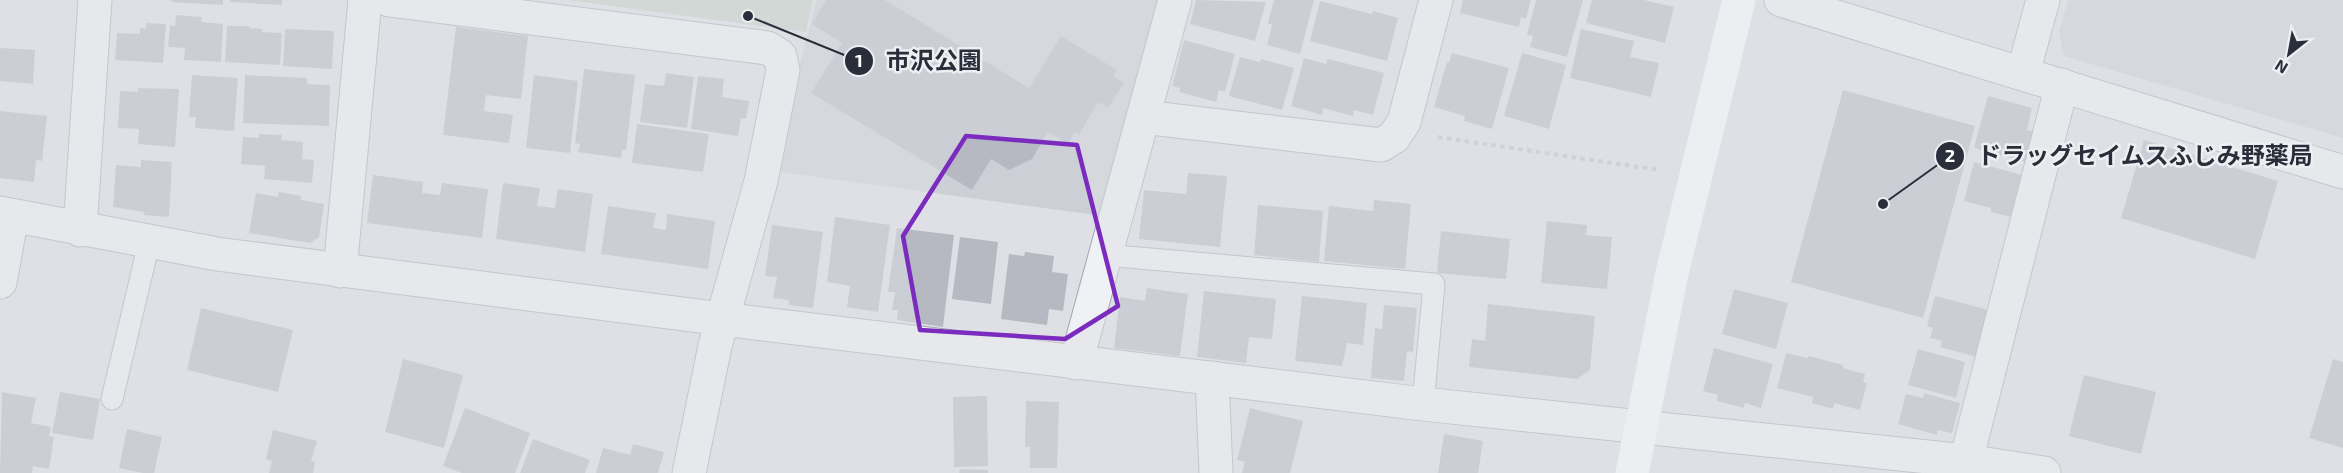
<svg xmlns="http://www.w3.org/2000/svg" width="2343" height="473" viewBox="0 0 2343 473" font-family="'Exo 2','Noto Sans JP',sans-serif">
	<rect width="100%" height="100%" fill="#dee0e6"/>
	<g fill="#cccfd6">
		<polygon points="816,0 1159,0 1103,216 773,171"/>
		<polygon points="2068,0 2343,0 2343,138 2064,56 2059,32"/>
	</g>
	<polygon fill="#c2cec0" points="567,0 813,0 806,32"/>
	<g fill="#b6b9c2">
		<polygon points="172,0 223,0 223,5 171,2"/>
		<polygon points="230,0 282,0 282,5 230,2"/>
		<polygon points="826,0 885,0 1029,88 1061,36 1117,70 1113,76 1124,83 1108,108 1098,102 1079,135 1075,132 1068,144 1048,132 1032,159 1009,170 991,159 972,190 811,93 842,43 812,24"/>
		<polygon points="1196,0 1266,2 1255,41 1190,24"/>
		<polygon points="1274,0 1314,0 1300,54 1267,45 1272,25 1268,23"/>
		<polygon points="1463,0 1531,0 1526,19 1521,17 1519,27 1460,13"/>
		<polygon points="1536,0 1583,0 1567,57 1530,47 1533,36 1527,35"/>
		<polygon points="1592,0 1644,0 1674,7 1665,43 1586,23"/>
		<polygon points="1320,1 1372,14 1373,11 1398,18 1387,61 1310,41"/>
		<polygon points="176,15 202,17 201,22 223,24 221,62 184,60 185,48 168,47 170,25 175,26"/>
		<polygon points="146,23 166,24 163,63 115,60 117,33 140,34 140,28 146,29"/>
		<polygon points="227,26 250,26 249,28 262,29 262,32 282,33 280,65 225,62"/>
		<polygon points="456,27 528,36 521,99 486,95 484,111 513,115 509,143 443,135"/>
		<polygon points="285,29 334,31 332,69 283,66"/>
		<polygon points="1581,29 1634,41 1630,57 1659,63 1651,97 1570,78"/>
		<polygon points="1184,40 1235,54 1225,92 1219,90 1216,102 1179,92 1180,88 1172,86"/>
		<polygon points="0,48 35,50 33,84 0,81"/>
		<polygon points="1452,53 1509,68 1492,129 1464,121 1465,116 1434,107 1447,62 1449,63"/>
		<polygon points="1522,53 1566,65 1549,129 1504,116"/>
		<polygon points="1240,57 1260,62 1261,59 1294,68 1282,110 1229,96"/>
		<polygon points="1304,58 1326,64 1328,59 1384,73 1373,115 1354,110 1353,116 1323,108 1322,115 1291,106"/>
		<polygon points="584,69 635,75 626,150 622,150 621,158 578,152 580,144 575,143"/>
		<polygon points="666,73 694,77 687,128 640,122 645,84 664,86"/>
		<polygon points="192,75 238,78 234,131 195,128 196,117 189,117"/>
		<polygon points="245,75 307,78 307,84 330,85 329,126 243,123"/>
		<polygon points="534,75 578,81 570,153 526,148"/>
		<polygon points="698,76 724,79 722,97 749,101 746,119 741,118 738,136 691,129"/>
		<polygon points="138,88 179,89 175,147 138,144 139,129 118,128 120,91 138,92"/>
		<polygon points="1843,90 1975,126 1923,318 1791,282"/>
		<polygon points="1988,96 2032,108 2027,130 2034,132 2026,162 1974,148"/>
		<polygon points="0,111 47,116 42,161 36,160 34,182 0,178"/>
		<polygon points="637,124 709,134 703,172 632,163"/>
		<polygon points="259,134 282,135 281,140 303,142 302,159 314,160 312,183 264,179 265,166 241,164 243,137 259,138"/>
		<polygon points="2144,140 2278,181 2255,259 2121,218"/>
		<polygon points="141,160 172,162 169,217 144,215 144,212 113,207 116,165 141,167"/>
		<polygon points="1974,162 2022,175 2011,217 1991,212 1991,208 1964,201"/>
		<polygon points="1188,173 1227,176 1220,247 1139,239 1144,190 1186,194"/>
		<polygon points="373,175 423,182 422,193 440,195 442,183 488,189 482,238 367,223"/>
		<polygon points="503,183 540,188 537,206 555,208 558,189 593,194 585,252 496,239"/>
		<polygon points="279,192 301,196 301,200 324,204 319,237 310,243 249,233 256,193 278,197"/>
		<polygon points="1374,200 1411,204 1405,269 1324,261 1329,206 1373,211"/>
		<polygon points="1258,205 1323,211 1319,262 1254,255"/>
		<polygon points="608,206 656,213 653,228 666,230 667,214 715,221 708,269 601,254"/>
		<polygon points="835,217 890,225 878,312 847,307 850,286 827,282"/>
		<polygon points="1547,221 1587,225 1586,235 1612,237 1607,289 1541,283"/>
		<polygon points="772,225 823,232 813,308 789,305 789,300 773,298 777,277 765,276"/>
		<polygon points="897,228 954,235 943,327 897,320 898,310 892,310 895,292 888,292"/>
		<polygon points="1441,231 1510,239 1506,279 1437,273"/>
		<polygon points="960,237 998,242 991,304 952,299"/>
		<polygon points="1025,252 1054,256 1052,272 1068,274 1063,311 1049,309 1047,325 1001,319 1009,254 1024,256"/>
		<polygon points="1147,288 1188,294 1180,356 1114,348 1120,297 1145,301"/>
		<polygon points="1734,289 1788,303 1776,349 1722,334"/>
		<polygon points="1204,291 1276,299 1272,339 1249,337 1246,363 1197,357"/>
		<polygon points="1302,296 1367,303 1363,345 1347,343 1342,366 1295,361"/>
		<polygon points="1935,296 1989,310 1977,357 1940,347 1942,341 1930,338 1933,328 1927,326"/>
		<polygon points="1488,304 1595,316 1590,370 1577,379 1469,367 1472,339 1485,341"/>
		<polygon points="1384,305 1417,308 1413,352 1407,351 1404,381 1371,378 1375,328 1382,329"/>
		<polygon points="201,308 293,330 278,392 187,370"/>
		<polygon points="1714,348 1773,364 1761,408 1745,403 1744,408 1717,401 1718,395 1703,391"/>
		<polygon points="1918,349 1965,362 1956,398 1908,385"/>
		<polygon points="1786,353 1808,358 1809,356 1843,365 1843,368 1865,374 1863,382 1867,383 1860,410 1834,403 1833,409 1812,403 1813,397 1777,388"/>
		<polygon points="403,359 463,375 444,448 385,432"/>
		<polygon points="2333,359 2343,362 2343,448 2309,438"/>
		<polygon points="2084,375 2156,392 2141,454 2069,436"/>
		<polygon points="2,392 36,398 31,423 51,427 49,436 54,437 49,469 33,466 32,473 0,473"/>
		<polygon points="60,392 100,399 93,440 52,433"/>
		<polygon points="1924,393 1960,403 1952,433 1938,430 1937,435 1898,424 1906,394 1923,398"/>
		<polygon points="987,396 988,466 954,467 953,397"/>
		<polygon points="1026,401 1059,402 1057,468 1030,468 1030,447 1025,447"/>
		<polygon points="465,408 530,433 515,473 462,473 443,466"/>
		<polygon points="1250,408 1303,421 1290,473 1242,473 1245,462 1237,460"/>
		<polygon points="127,429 162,437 154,473 143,473 119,468"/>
		<polygon points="273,430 317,441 311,461 315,461 313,473 269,473 272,461 266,459"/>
		<polygon points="1444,434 1483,441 1478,473 1438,473"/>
		<polygon points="533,439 590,460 585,473 520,473"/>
		<polygon points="633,444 664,452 658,473 596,473 603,448 630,455"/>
		<polygon points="960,469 988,470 988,473 959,473"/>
	</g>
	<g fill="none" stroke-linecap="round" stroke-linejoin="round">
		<g stroke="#a4a7af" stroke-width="23">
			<g id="lane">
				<polyline points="1105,255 1434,284 1423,404"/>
				<polyline points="112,399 149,243"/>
			</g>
		</g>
		<g stroke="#a4a7af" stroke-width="35">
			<g id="street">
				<polyline points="389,0 768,48 780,56 783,70 761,181 715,346 689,473"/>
				<polyline points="1781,0 2343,172"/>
				<polyline points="2023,73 2043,0"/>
				<polyline points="1143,117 1381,145 1394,137 1404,122 1436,0"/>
				<polyline points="0,213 217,254 722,319 1423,404 1966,461 2044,473"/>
				<polyline points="80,230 95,0"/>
				<polyline points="340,271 365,0"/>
				<polyline points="0,282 12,216"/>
				<polyline points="1076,363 1175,0"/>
				<polyline points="1212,378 1216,473"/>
				<polyline points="1966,461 2062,85"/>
			</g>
		</g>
		<polyline stroke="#bcbec4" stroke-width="4" stroke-dasharray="4.5 4.5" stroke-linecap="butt" points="1438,137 1659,170"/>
		<use href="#lane" stroke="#f0f1f4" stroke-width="21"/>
		<use href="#street" stroke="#f0f1f4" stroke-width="33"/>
		<polyline stroke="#fff" stroke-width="33" points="1632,473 1672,273 1739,0"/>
	</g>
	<path d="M0 0H2343V473H0ZM966 136 1077 145 1118 306 1065 339 920 330 903 236Z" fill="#dee0e6" fill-opacity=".55" fill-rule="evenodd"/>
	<path fill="none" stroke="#7b2cbf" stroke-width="4.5" stroke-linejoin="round" d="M966 136 1077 145 1118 306 1065 339 920 330 903 236Z"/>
	<path fill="none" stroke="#292e3a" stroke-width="2" d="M748 16L859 61M1883 204L1950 156"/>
	<g fill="#292e3a" stroke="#edeff3" stroke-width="2">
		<circle cx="748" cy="16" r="6"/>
		<circle cx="1883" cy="204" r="6"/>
		<circle cx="859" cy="61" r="15"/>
		<circle cx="1950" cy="156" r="15"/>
	</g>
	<g font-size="18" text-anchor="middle" font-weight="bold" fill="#fff">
		<text x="859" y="67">1</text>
		<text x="1950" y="162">2</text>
	</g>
	<g font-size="24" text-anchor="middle" font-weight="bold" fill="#292e3a" stroke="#edeff3" stroke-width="5" stroke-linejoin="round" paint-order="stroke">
		<text x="934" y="69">市沢公園</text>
		<text x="2145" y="164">ドラッグセイムスふじみ野薬局</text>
	</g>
	<g transform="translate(2289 54) rotate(211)" stroke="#edeff3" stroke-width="4.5" paint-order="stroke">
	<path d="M0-4.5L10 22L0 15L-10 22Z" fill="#292e3a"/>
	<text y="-9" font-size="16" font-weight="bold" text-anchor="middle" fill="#292e3a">N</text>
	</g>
</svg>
